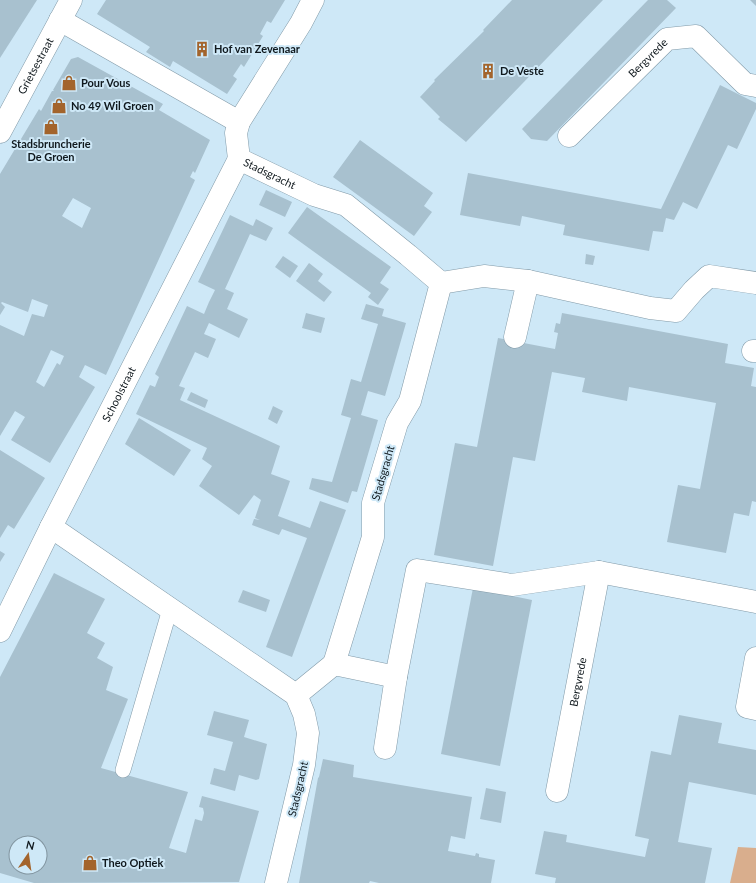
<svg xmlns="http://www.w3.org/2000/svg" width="756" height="883" viewBox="0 0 756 883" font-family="Lato,sans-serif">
	<rect width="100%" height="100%" fill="#cee8f7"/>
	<polygon fill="#d9ae8d" points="738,847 756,848 756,883 730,883"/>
	<g fill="#a8c1cf" fill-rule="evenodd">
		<polygon points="0,0 37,0 0,58"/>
		<polygon points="106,0 285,0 271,23 267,21 260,34 263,36 244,67 241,64 233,76 237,79 227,94 173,61 170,67 146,52 150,47 97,14"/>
		<polygon points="512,0 603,0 466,142 438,119 440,117 420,97 435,81 434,80 484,31 483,30"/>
		<polygon points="648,0 667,0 676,8 547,141 531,139 522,129"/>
		<polygon points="750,0 756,0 756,6"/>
		<path d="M78 57 163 104 159 110 210 140 195 173 193 171 190 177 195 180 106 375 85 365 79 377 95 387 50 463 11 440 25 417 15 411 0 436V325L24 336 32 314 44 317 48 305 32 299 28 312 2 302 1 303 5 307 0 315V174L39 109 41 111 52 91H54L53 90 71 59ZM73 198 91 208 82 228 62 216ZM51 350 64 356 60 365 57 363 44 387 36 382Z"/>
		<polygon points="720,85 756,103 756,109 737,149 728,145 697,209 683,202 674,220 666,218 663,232 653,231 649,251 563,235 565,225 522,216 520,226 460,215 468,173 661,209"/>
		<polygon points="360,140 433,193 424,206 432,212 414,236 333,177"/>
		<polygon points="266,190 292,202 285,217 259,205"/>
		<polygon points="307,207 391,267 380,283 389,289 378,305 368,297 371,293 288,233"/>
		<polygon points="230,215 253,226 256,219 273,228 266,241 250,234 225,289 234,293 227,309 248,319 239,338 209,323 204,334 216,339 208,358 195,352 179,386 185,388 180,400 280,446 271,474 290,481 278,516 310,528 320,501 346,510 292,657 266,647 307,538 282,529 279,535 252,525 254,519 260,520 255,518 261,500 254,495 239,515 199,486 212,466 202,459 207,448 136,414 150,385 155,387 159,377 155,374 187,306 204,314 209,302 215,290 198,282"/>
		<polygon points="586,254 595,256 593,265 585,264"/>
		<polygon points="283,256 298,266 290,278 275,267"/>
		<polygon points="309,263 323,274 318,281 332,292 324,302 296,281"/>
		<polygon points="366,304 384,309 382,316 406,323 385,396 368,391 361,415 378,420 357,492 352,491 348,503 309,489 312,478 332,482 351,418 341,415 351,379 361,382 378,324 361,319"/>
		<polygon points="306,313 325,318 321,333 302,328"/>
		<polygon points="562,313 728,344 725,363 754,368 751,386 756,387 756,502 752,501 749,516 734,513 726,553 667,542 678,485 700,489 716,403 629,387 627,401 582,392 585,378 552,372 535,461 513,457 493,566 434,555 455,443 477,447 498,338 555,349 558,333 554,332 556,323 560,324"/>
		<polygon points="191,392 208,400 205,408 187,400"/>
		<polygon points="273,406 283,411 277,424 268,419"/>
		<polygon points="139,418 191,450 174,476 125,444"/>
		<polygon points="0,450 45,478 14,529 8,525 0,538"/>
		<polygon points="0,551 5,554 0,562"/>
		<path d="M54 573 105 599 87 633 105 643 97 658 113 667 106 690 128 699 101 768 188 792 169 848 186 853 195 819 202 821 204 813 203 808 199 807 202 796 259 811 239 882 34 883 0 873V677ZM16 843H40V867H16Z"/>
		<polygon points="473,588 532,600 500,766 441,754"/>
		<polygon points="243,590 270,600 266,612 238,602"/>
		<polygon points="214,711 249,720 244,737 267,744 259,779 256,780 239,775 235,791 210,784 214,768 225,771 233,742 207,735"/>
		<polygon points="679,715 722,723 718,743 756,750 756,795 689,782 678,842 712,848 705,883 555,883 556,878 535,874 544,831 567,835 566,842 645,857 649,839 635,836 651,751 671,755"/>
		<polygon points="323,759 354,765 353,777 472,797 465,839 451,836 448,851 475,856 476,853 479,854 479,857 495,860 491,883 379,883 370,881 369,883 299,883 318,778 319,777"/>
		<polygon points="486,788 506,792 501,823 480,819"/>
	</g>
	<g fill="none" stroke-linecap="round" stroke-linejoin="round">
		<g stroke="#829aa8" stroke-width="16">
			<polyline id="service" points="123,770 170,609"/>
		</g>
		<g stroke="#829aa8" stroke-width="23">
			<g id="pedestrian">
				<polyline points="60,20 239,122"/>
				<path id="s1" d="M0 132 71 0"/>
			</g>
		</g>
		<g stroke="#829aa8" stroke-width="23">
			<g id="minor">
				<path id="s2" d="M569 136 667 39 696 36 745 84 756 86"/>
				<path id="s3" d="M239 159 314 195 346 205 408 255 441 283 410 401 397 423 373 503V537L334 664"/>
				<polyline points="239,159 236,133 239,122 301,23 313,0"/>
				<polyline points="441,283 484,276 528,281 650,308 676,311 694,290 709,276 756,283"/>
				<polyline points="515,337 528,281"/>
				<polyline points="753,351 756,351"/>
				<polyline points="51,527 296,695 304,714 308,733 304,765 276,883"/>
				<path id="s4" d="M0 631 51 527 239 159"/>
				<polyline points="756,658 747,707 756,709"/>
				<polyline points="296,695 334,664 396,677 417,570 512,585 599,572 756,602"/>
				<polyline points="385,748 396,677"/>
				<path id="s5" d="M557 791 599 572"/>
			</g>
		</g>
		<use href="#service" stroke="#fff" stroke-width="15"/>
		<use href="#pedestrian" stroke="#fff" stroke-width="22"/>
		<use href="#minor" stroke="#fff" stroke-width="22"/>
	</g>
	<defs>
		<g id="building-bare" transform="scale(1.2)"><path d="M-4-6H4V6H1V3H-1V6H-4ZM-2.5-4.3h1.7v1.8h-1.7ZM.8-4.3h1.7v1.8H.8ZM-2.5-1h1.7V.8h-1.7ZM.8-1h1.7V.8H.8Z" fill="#a3642c" stroke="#cee8f7" stroke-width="2.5" paint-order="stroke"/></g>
		<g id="shop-bare" transform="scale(1.2)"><path d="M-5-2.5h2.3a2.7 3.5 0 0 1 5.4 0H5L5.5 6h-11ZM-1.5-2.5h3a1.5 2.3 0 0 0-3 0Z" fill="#a3642c" stroke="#cee8f7" stroke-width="2.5" paint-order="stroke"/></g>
	</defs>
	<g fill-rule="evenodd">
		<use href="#building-bare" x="202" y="49"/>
		<use href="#building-bare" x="488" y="71"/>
		<use href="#shop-bare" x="69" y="83"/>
		<use href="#shop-bare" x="59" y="106"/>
		<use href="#shop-bare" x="51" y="127"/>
		<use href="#shop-bare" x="90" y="863"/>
	</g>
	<g text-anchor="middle" stroke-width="4" stroke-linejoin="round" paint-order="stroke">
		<g font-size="11" font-weight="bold" fill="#10191e" stroke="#cee8f7" text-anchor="start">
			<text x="214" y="53">Hof van Zevenaar</text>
			<text x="500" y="75">De Veste</text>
			<text x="81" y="87">Pour Vous</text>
			<text x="71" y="110">No 49 Wil Groen</text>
			<text x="51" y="148" text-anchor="middle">Stadsbruncherie<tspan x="51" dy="13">De Groen</tspan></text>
			<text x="102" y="867">Theo Optiek</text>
		</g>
		<g font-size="11" fill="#10191e" stroke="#cee8f7">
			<text dy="4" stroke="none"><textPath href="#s2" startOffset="111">Bergvrede</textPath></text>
			<text dy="4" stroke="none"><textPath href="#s1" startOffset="75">Grietsestraat</textPath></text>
			<text dy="4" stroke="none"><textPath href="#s3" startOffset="34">Stadsgracht</textPath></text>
			<text dy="4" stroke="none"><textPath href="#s4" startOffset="265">Schoolstraat</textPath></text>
			<text transform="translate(383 473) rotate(-74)" y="4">Stadsgracht</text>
			<text dy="4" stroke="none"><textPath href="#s5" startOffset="111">Bergvrede</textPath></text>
			<text transform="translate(298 789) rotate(-77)" y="4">Stadsgracht</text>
		</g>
	</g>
	<g transform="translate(28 855) rotate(13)"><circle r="19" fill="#cee8f7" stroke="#8295a0"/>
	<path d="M0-3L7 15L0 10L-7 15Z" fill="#a3642c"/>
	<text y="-6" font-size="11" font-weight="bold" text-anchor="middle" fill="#10191e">N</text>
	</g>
</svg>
